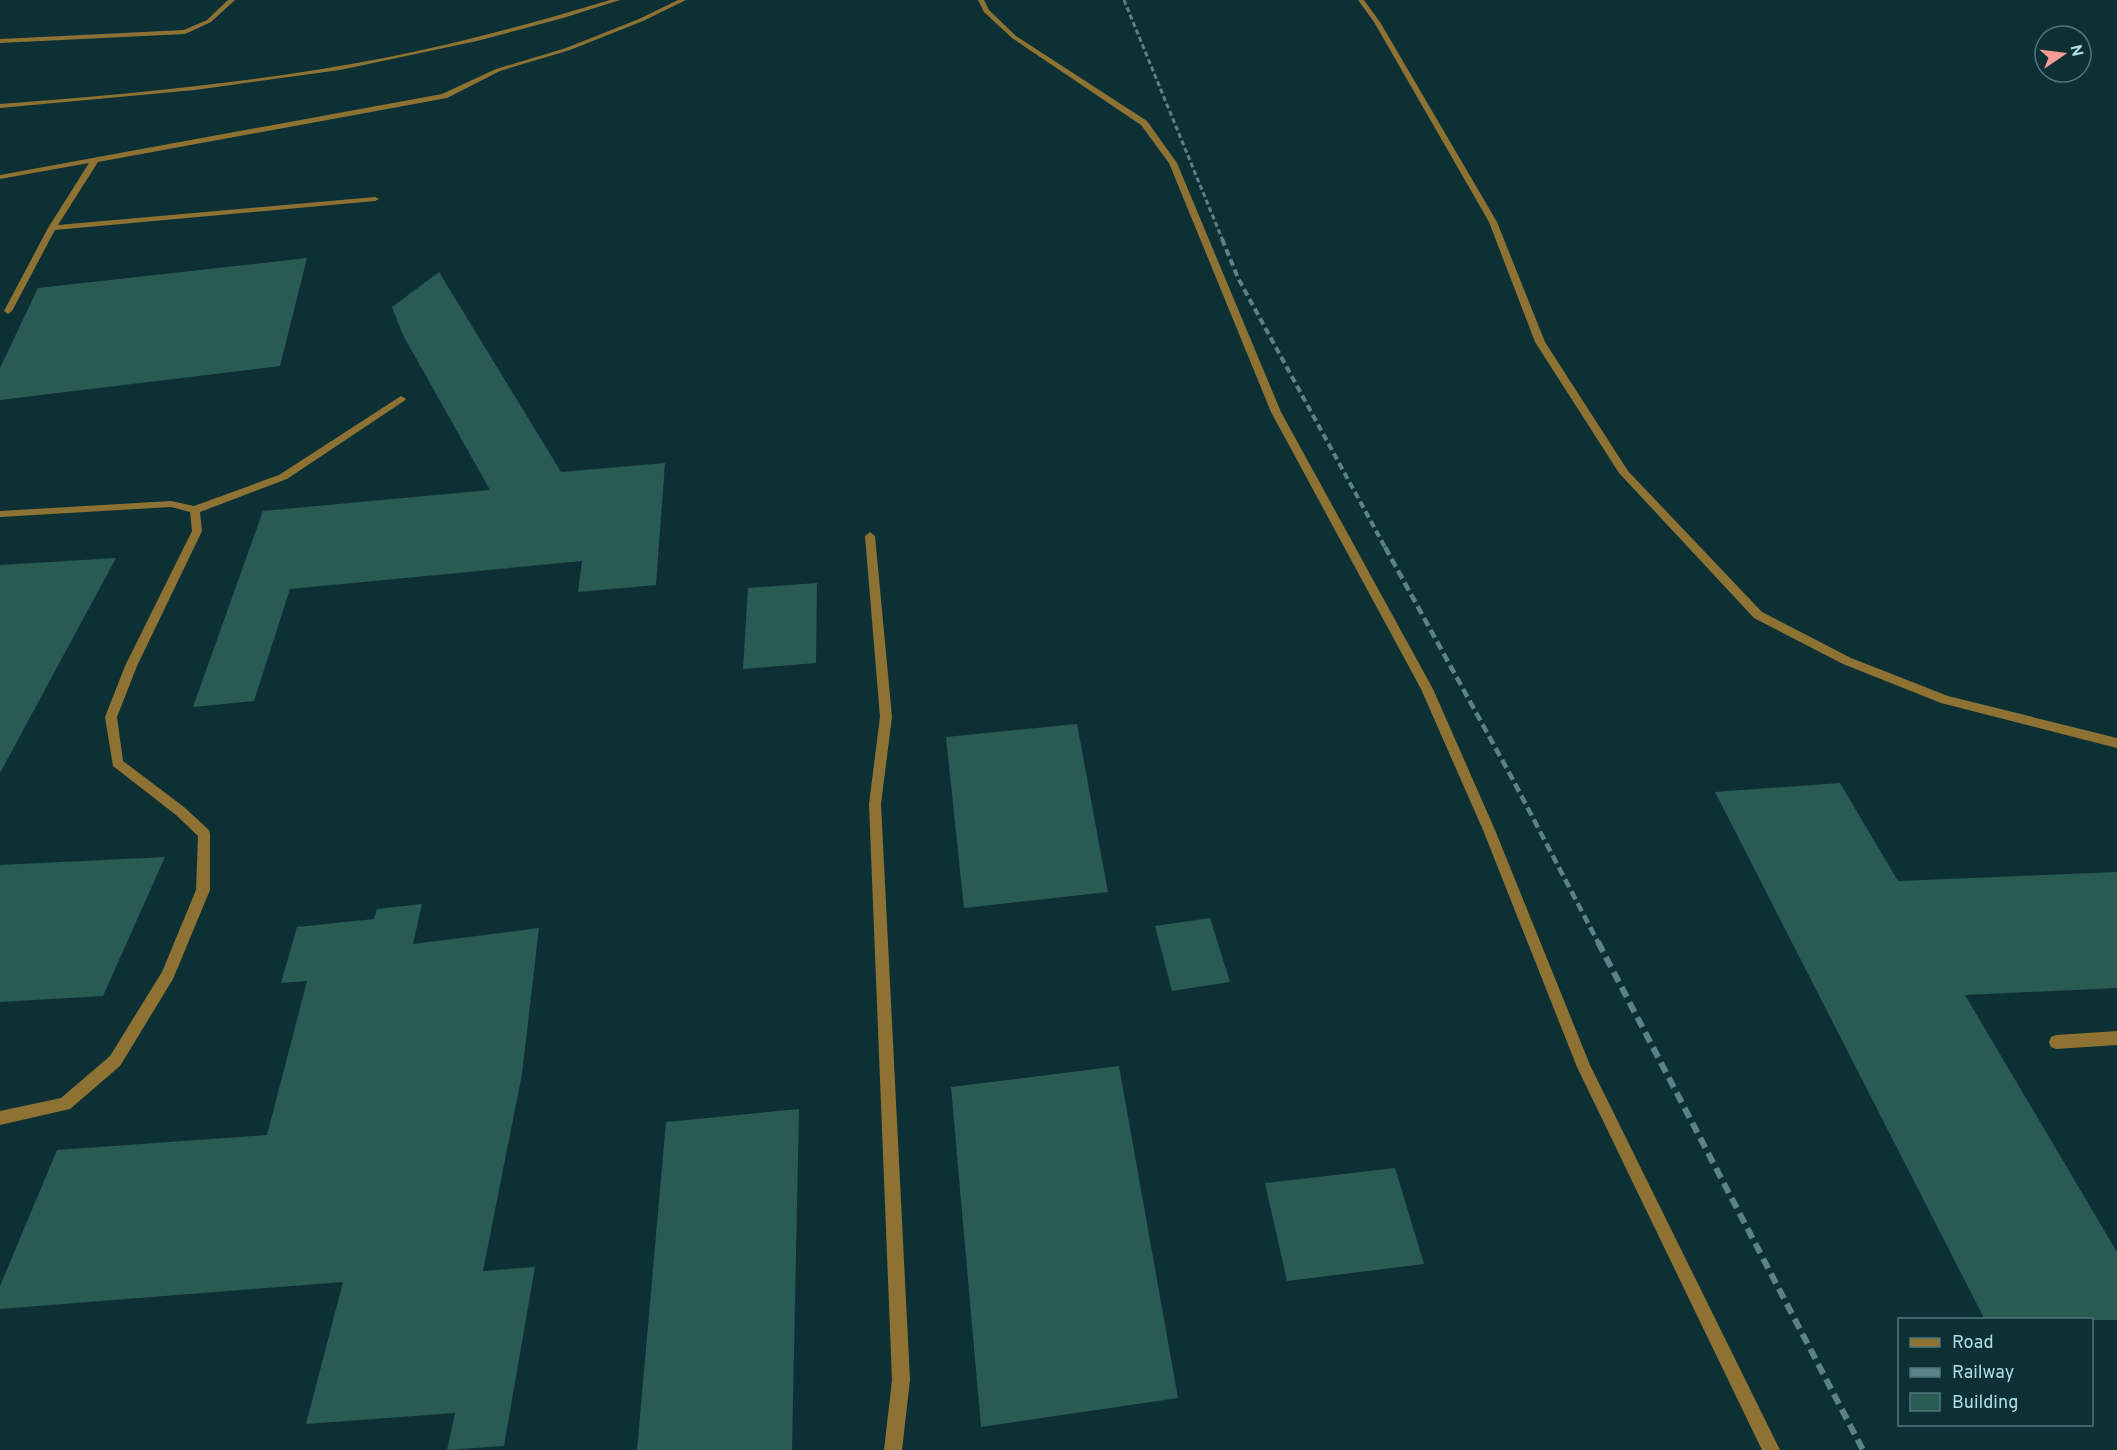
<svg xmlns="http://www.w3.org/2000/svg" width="2117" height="1450" viewBox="0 0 2117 1450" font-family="Overpass,sans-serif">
	<rect width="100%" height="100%" fill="#0d3034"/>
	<g fill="#295a54">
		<polygon points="307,258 280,366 0,400 0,368 38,288"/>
		<polygon points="439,272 561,472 665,463 656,585 578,592 582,561 290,589 254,701 193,707 263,511 490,490 403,335 392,307"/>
		<polygon points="116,558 0,773 0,565"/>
		<polygon points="817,583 816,663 743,669 748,588"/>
		<polygon points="1077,724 1108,892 964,908 946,737"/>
		<polygon points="1840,783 1898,881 2117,872 2117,988 1965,995 2117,1252 2117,1320 1985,1320 1715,792"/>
		<polygon points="165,857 103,996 0,1002 0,865"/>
		<polygon points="422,904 413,944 539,928 522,1074 483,1271 535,1267 504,1446 447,1450 455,1413 306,1424 343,1282 0,1309 0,1286 57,1150 267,1135 307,981 281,983 297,927 374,919 377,909"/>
		<polygon points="1210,918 1230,982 1172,991 1155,926"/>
		<polygon points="1119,1066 1178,1398 981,1427 951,1087"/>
		<polygon points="799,1109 792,1450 637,1450 666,1122"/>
		<polygon points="1395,1168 1424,1264 1287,1281 1265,1183"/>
	</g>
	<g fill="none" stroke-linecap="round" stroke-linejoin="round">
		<g fill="#8d7233" fill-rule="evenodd">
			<polygon points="228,0 235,0 211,22 185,34 0,43 0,39 184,30 207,20"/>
			<path d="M610 0H620L563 18 477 41 340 70 195 90 0 108V104C130 94 261 82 389 57 464 42 537 22 610 0Z"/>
			<polygon points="678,0 686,0 643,21 570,50 500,71 447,98 98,162 58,225 375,197 379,199 375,201 55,230 12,311 8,314 4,311 48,228 89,163 0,179 0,175 442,94 496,69 566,48 639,19"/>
			<polygon points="978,0 984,0 989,10 1016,36 1147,121 1177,163 1281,412 1433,689 1495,830 1590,1065 1780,1450 1762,1450 1577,1067 1483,830 1421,689 1271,412 1169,163 1141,125 1012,38 984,12"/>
			<polygon points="401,396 406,399 404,401 287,479 200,512 202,531 137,666 117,717 123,761 184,807 209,830 210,834 210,890 173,979 120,1066 70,1109 0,1125 0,1111 61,1098 110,1056 162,972 196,890 198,836 176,815 113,766 105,717 125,666 192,531 190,512 171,507 0,517 0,511 171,501 194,506 279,475"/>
			<polygon points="870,532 875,536 892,717 881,804 910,1380 902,1450 884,1450 892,1380 869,804 880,717 865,536"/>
			<polygon points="2117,1031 2117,1045 2056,1049 2051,1047 2049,1042 2051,1037 2056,1035"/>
		</g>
		<polygon fill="#8d7233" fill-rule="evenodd" points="1358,0 1364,0 1380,22 1497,222 1545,342 1628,471 1762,612 1851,658 1948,696 2117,738 2117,748 1941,703 1843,664 1754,618 1619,473 1535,342 1489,222 1374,22"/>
		<polyline stroke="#5a8388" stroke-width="3" stroke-dasharray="5 3" stroke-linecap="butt" points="1124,0 1223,241"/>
		<polyline stroke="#5a8388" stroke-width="4" stroke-dasharray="7 4" stroke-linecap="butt" points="1222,239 1238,278 1386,549"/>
		<polyline stroke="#5a8388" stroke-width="4.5" stroke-dasharray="9 4.5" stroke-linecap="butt" points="1385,547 1512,778 1599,944"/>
		<polyline stroke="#5a8388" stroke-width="6" stroke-dasharray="11 6" stroke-linecap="butt" points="1598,942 1863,1450"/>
	</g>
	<rect x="1898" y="1318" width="195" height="108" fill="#0d3034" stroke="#4e767b" stroke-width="1.5"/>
	<rect x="1910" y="1338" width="30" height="9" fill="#8d7233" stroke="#4e767b" stroke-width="1.5"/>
	<text x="1952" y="1348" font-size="18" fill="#afdfe5">Road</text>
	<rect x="1910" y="1368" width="30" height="9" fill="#5a8388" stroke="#4e767b" stroke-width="1.5"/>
	<text x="1952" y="1378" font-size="18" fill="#afdfe5">Railway</text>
	<rect x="1910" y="1393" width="30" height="18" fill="#295a54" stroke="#4e767b" stroke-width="1.5"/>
	<text x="1952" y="1408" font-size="18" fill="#afdfe5">Building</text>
	<g transform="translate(2063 54) rotate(76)"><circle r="28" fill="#0d3034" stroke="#4e767b" stroke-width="1.5"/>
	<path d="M0-4.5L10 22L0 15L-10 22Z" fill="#f59c94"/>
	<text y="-9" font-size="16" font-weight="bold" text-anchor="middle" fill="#afdfe5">N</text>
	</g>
</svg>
